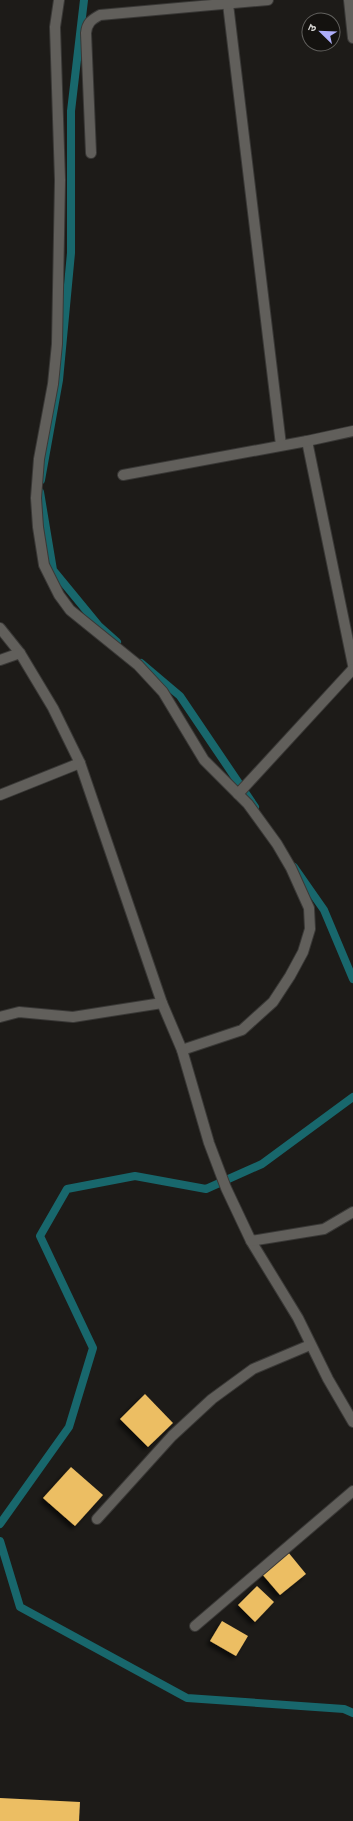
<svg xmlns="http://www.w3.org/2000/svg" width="353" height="1821" viewBox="0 0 353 1821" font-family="Manrope,'Noto Sans Devanagari',sans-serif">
	<defs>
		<filter id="shadow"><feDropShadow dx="-3.5" dy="3.5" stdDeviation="2" flood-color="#0009"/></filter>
	</defs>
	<rect width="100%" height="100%" fill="#1d1b18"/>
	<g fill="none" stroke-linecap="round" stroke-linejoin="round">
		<g stroke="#18676c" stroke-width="8">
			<polyline points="41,480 59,380 71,253 71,111 84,0"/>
			<polyline points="40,492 53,570 99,626 117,642"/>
			<polyline points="141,663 180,696 255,807"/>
			<polyline points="294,867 324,910 353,979"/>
			<polyline points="0,1524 69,1427 93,1348 40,1236 67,1189 135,1176 206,1189 262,1164 353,1097"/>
			<polyline points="0,1541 20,1607 187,1698 344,1709 353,1713"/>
		</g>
	</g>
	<g fill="#ecbe63" filter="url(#shadow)">
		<polygon points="145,1394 173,1423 148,1447 120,1419"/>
		<polygon points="71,1467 103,1495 75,1526 43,1498"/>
		<polygon points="288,1552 306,1574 280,1595 262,1574"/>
		<polygon points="257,1586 274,1602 255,1622 238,1605"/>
		<polygon points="222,1621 248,1636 236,1656 210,1641"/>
		<polygon points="0,1798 80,1802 79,1821 0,1821"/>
	</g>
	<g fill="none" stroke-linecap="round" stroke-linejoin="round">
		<g stroke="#393836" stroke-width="12">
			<g id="minor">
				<polyline points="59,0 55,27 60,180 57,344 53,384 39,459 36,498 38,527 44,565 59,595 70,610 138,665 163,692 204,760 248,804 277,844 291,868 309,908 310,929 303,952 290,976 273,1002 242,1030 182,1050"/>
				<polyline points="349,0 353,38"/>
				<polyline points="228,4 281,445"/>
				<path d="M91 153 86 33C87 23 91 20 100 15L268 0"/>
				<polyline points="307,441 353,665"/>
				<polyline points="123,475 307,441 353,431"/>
				<polyline points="0,628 20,653 53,708 80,763 162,1003 182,1050 209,1143 226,1188 251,1241 298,1318 328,1379 353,1422"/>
				<polyline points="0,660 20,653"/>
				<polyline points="238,794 353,669"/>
				<polyline points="0,795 80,763"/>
				<polyline points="0,1017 19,1012 73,1017 162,1003"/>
				<polyline points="251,1241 324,1229 353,1212"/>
				<polyline points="97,1519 172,1436 212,1399 253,1369 310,1345"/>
				<polyline points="195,1626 353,1491"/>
			</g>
		</g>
		<use href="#minor" stroke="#615f5b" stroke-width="10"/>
	</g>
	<g transform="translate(321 32) rotate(293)"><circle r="19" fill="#14120f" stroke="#62615e"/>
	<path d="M0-3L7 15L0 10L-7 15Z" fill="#aeaefa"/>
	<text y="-6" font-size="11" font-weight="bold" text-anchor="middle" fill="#d8d7d4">उ</text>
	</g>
</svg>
